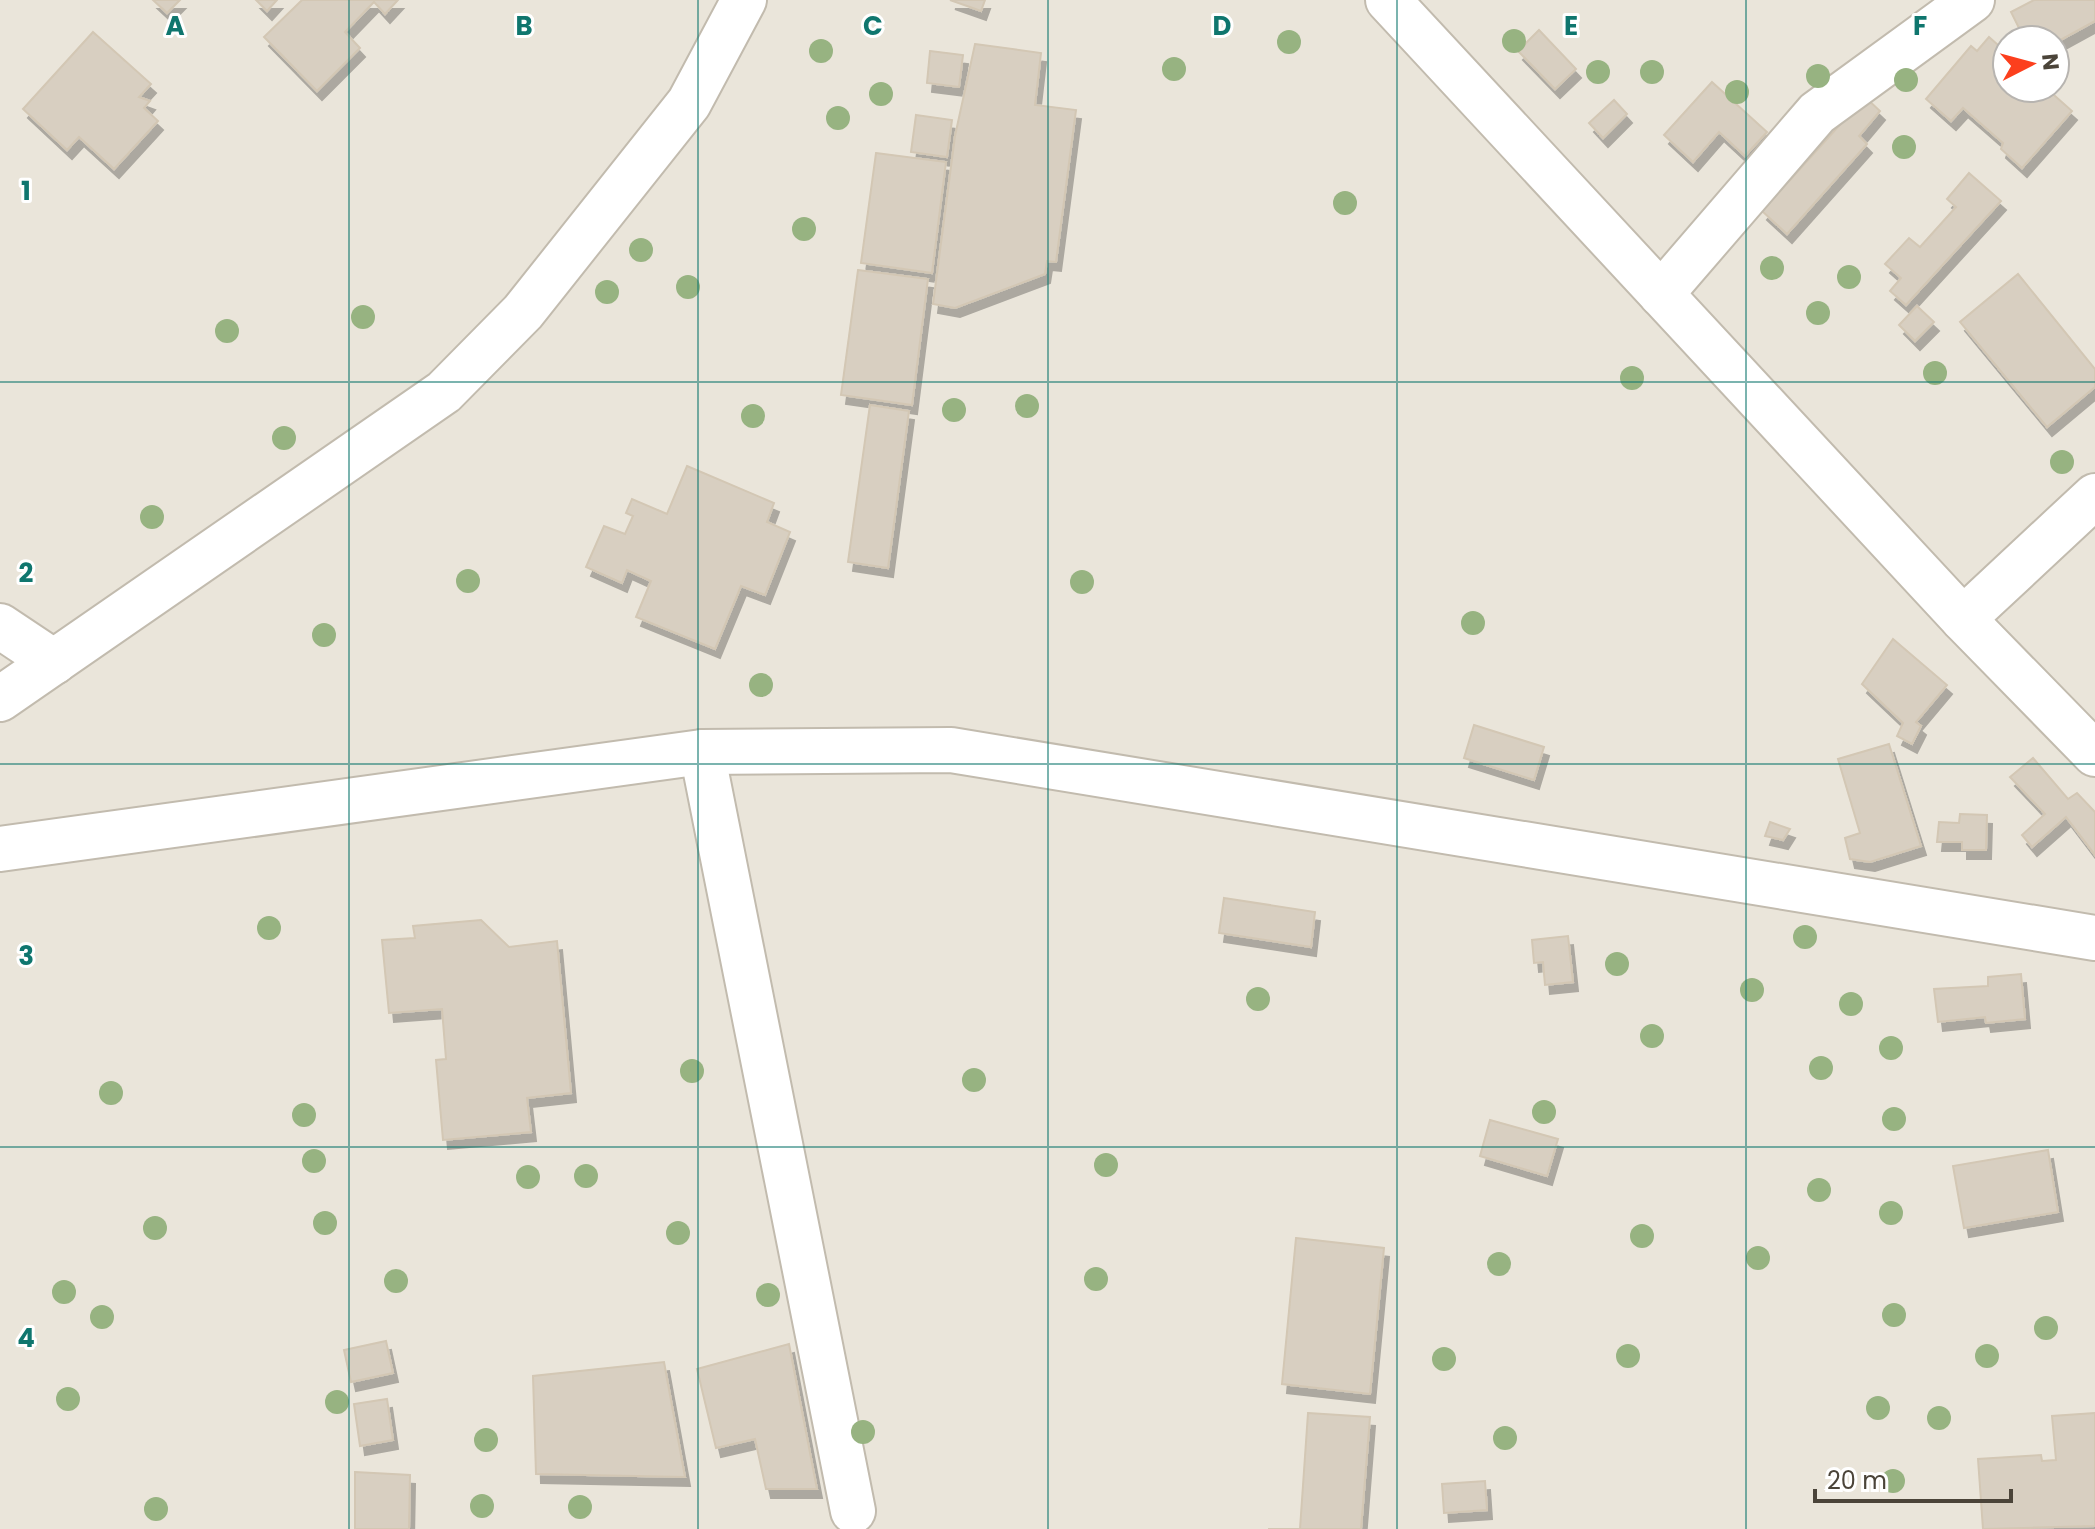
<svg xmlns="http://www.w3.org/2000/svg" width="2095" height="1529" viewBox="0 0 2095 1529" font-family="Poppins,sans-serif">
	<defs>
		<filter id="shadow"><feDropShadow dx="5" dy="9" stdDeviation="0" flood-color="#0004"/></filter>
	</defs>
	<rect width="100%" height="100%" fill="#f6f3ec"/>
	<path fill="#eae5da" fill-rule="evenodd" d="M0 0H2095V1529H0ZM2007 40H2055V88H2007Z"/>
	<g fill="#d8cfc1" stroke="#d3c7b4" stroke-width="2" filter="url(#shadow)">
		<polygon points="153,0 180,0 167,13"/>
		<polygon points="256,0 277,0 267,11"/>
		<polygon points="302,0 398,0 385,14 374,2 345,32 360,48 317,91 264,37"/>
		<polygon points="950,0 985,0 981,11"/>
		<polygon points="2034,0 2095,0 2095,21 2055,43 2055,40 2025,40 2011,12"/>
		<polygon points="1539,30 1576,69 1555,89 1518,51"/>
		<polygon points="93,32 151,84 139,97 150,101 144,108 158,121 114,169 79,137 67,150 23,109"/>
		<polygon points="1989,37 2007,53 2007,88 2046,88 2072,111 2022,168 2001,149 2003,143 1963,108 1951,121 1926,99 1971,46 1977,51"/>
		<polygon points="975,44 1041,53 1035,105 1076,110 1056,262 1047,261 1045,274 955,308 933,304 955,136"/>
		<polygon points="930,51 963,55 959,87 927,83"/>
		<polygon points="1712,82 1767,132 1745,156 1719,132 1693,162 1664,135"/>
		<polygon points="1865,97 1880,111 1859,136 1867,144 1787,234 1762,211"/>
		<polygon points="1614,100 1627,114 1603,138 1589,123"/>
		<polygon points="916,115 952,120 947,157 911,152"/>
		<polygon points="876,153 946,162 932,273 861,263"/>
		<polygon points="1969,173 2001,201 1906,305 1890,291 1901,278 1885,264 1909,238 1920,247 1956,207 1947,199"/>
		<polygon points="858,270 928,279 912,405 841,395"/>
		<polygon points="2018,274 2095,369 2095,387 2047,427 1960,322"/>
		<polygon points="1917,306 1934,322 1915,341 1899,325"/>
		<polygon points="870,405 909,411 888,568 848,562"/>
		<polygon points="687,466 774,503 767,522 790,532 765,595 741,586 715,649 636,617 651,581 627,570 622,583 586,567 604,526 625,534 633,516 626,513 632,499 667,514"/>
		<polygon points="1893,639 1947,685 1916,722 1921,726 1912,744 1897,736 1903,723 1862,684"/>
		<polygon points="1474,725 1544,747 1534,780 1464,758"/>
		<polygon points="1889,744 1921,846 1870,862 1850,859 1845,838 1860,833 1838,759"/>
		<polygon points="2033,758 2068,799 2077,793 2095,812 2095,855 2066,817 2032,847 2022,835 2045,814 2010,777"/>
		<polygon points="1960,814 1987,815 1986,850 1962,850 1962,842 1937,842 1939,822 1959,823"/>
		<polygon points="1770,822 1790,829 1783,840 1765,836"/>
		<polygon points="1224,898 1315,912 1311,947 1219,933"/>
		<polygon points="481,920 509,947 557,941 571,1093 527,1098 531,1132 443,1140 436,1060 446,1059 442,1009 389,1013 382,940 415,938 413,926"/>
		<polygon points="1568,936 1573,982 1545,985 1543,962 1534,963 1532,940"/>
		<polygon points="2021,974 2025,1019 1986,1023 1985,1017 1938,1022 1934,989 1988,986 1988,977"/>
		<polygon points="1490,1120 1558,1139 1547,1176 1480,1156"/>
		<polygon points="2048,1150 2058,1212 1964,1228 1953,1166"/>
		<polygon points="1296,1238 1384,1248 1370,1394 1282,1384"/>
		<polygon points="386,1341 393,1373 351,1382 344,1350"/>
		<polygon points="789,1344 817,1489 766,1489 755,1439 716,1448 697,1369"/>
		<polygon points="664,1362 685,1477 536,1474 533,1376"/>
		<polygon points="387,1399 393,1440 360,1446 354,1404"/>
		<polygon points="1308,1413 1370,1417 1361,1529 1268,1529 1300,1529"/>
		<polygon points="2095,1413 2095,1526 1983,1529 1978,1459 2041,1455 2042,1461 2056,1460 2052,1416"/>
		<polygon points="355,1472 410,1475 409,1529 355,1529"/>
		<polygon points="1485,1481 1487,1510 1444,1513 1442,1484"/>
	</g>
	<g fill="none" stroke-linecap="round" stroke-linejoin="round">
		<g stroke="#c2bbae" stroke-width="48">
			<g id="minor">
				<polyline points="1388,0 1963,619 2095,754"/>
				<polyline points="1661,294 1817,113 1972,0"/>
				<polyline points="1963,619 2095,496"/>
				<polyline points="0,626 54,662"/>
				<polyline points="0,699 444,392 523,312 689,103 744,0"/>
				<polyline points="702,752 853,1511"/>
				<polyline points="0,849 702,752 951,750 2095,938"/>
			</g>
		</g>
		<use href="#minor" stroke="#fff" stroke-width="44"/>
	</g>
	<g fill="#97b381">
		<circle cx="1514" cy="41" r="12"/>
		<circle cx="1289" cy="42" r="12"/>
		<circle cx="821" cy="51" r="12"/>
		<circle cx="1174" cy="69" r="12"/>
		<circle cx="1598" cy="72" r="12"/>
		<circle cx="1652" cy="72" r="12"/>
		<circle cx="1818" cy="76" r="12"/>
		<circle cx="1906" cy="80" r="12"/>
		<circle cx="1737" cy="92" r="12"/>
		<circle cx="881" cy="94" r="12"/>
		<circle cx="838" cy="118" r="12"/>
		<circle cx="1904" cy="147" r="12"/>
		<circle cx="1345" cy="203" r="12"/>
		<circle cx="804" cy="229" r="12"/>
		<circle cx="641" cy="250" r="12"/>
		<circle cx="1772" cy="268" r="12"/>
		<circle cx="1849" cy="277" r="12"/>
		<circle cx="688" cy="287" r="12"/>
		<circle cx="607" cy="292" r="12"/>
		<circle cx="1818" cy="313" r="12"/>
		<circle cx="363" cy="317" r="12"/>
		<circle cx="227" cy="331" r="12"/>
		<circle cx="1935" cy="373" r="12"/>
		<circle cx="1632" cy="378" r="12"/>
		<circle cx="1027" cy="406" r="12"/>
		<circle cx="954" cy="410" r="12"/>
		<circle cx="753" cy="416" r="12"/>
		<circle cx="284" cy="438" r="12"/>
		<circle cx="2062" cy="462" r="12"/>
		<circle cx="152" cy="517" r="12"/>
		<circle cx="468" cy="581" r="12"/>
		<circle cx="1082" cy="582" r="12"/>
		<circle cx="1473" cy="623" r="12"/>
		<circle cx="324" cy="635" r="12"/>
		<circle cx="761" cy="685" r="12"/>
		<circle cx="269" cy="928" r="12"/>
		<circle cx="1805" cy="937" r="12"/>
		<circle cx="1617" cy="964" r="12"/>
		<circle cx="1752" cy="990" r="12"/>
		<circle cx="1258" cy="999" r="12"/>
		<circle cx="1851" cy="1004" r="12"/>
		<circle cx="1652" cy="1036" r="12"/>
		<circle cx="1891" cy="1048" r="12"/>
		<circle cx="1821" cy="1068" r="12"/>
		<circle cx="692" cy="1071" r="12"/>
		<circle cx="974" cy="1080" r="12"/>
		<circle cx="111" cy="1093" r="12"/>
		<circle cx="1544" cy="1112" r="12"/>
		<circle cx="304" cy="1115" r="12"/>
		<circle cx="1894" cy="1119" r="12"/>
		<circle cx="314" cy="1161" r="12"/>
		<circle cx="1106" cy="1165" r="12"/>
		<circle cx="586" cy="1176" r="12"/>
		<circle cx="528" cy="1177" r="12"/>
		<circle cx="1819" cy="1190" r="12"/>
		<circle cx="1891" cy="1213" r="12"/>
		<circle cx="325" cy="1223" r="12"/>
		<circle cx="155" cy="1228" r="12"/>
		<circle cx="678" cy="1233" r="12"/>
		<circle cx="1642" cy="1236" r="12"/>
		<circle cx="1758" cy="1258" r="12"/>
		<circle cx="1499" cy="1264" r="12"/>
		<circle cx="1096" cy="1279" r="12"/>
		<circle cx="396" cy="1281" r="12"/>
		<circle cx="64" cy="1292" r="12"/>
		<circle cx="768" cy="1295" r="12"/>
		<circle cx="1894" cy="1315" r="12"/>
		<circle cx="102" cy="1317" r="12"/>
		<circle cx="2046" cy="1328" r="12"/>
		<circle cx="1628" cy="1356" r="12"/>
		<circle cx="1987" cy="1356" r="12"/>
		<circle cx="1444" cy="1359" r="12"/>
		<circle cx="68" cy="1399" r="12"/>
		<circle cx="337" cy="1402" r="12"/>
		<circle cx="1878" cy="1408" r="12"/>
		<circle cx="1939" cy="1418" r="12"/>
		<circle cx="863" cy="1432" r="12"/>
		<circle cx="1505" cy="1438" r="12"/>
		<circle cx="486" cy="1440" r="12"/>
		<circle cx="1893" cy="1481" r="12"/>
		<circle cx="482" cy="1506" r="12"/>
		<circle cx="580" cy="1507" r="12"/>
		<circle cx="156" cy="1509" r="12"/>
	</g>
	<path fill="none" stroke="#0f766e" stroke-width="2" stroke-opacity="0.55" d="M349 0V1529M698 0V1529M1048 0V1529M1397 0V1529M1746 0V1529M0 382H2095M0 764H2095M0 1147H2095"/>
	<g font-size="26" text-anchor="middle" font-weight="bold" fill="#0f766e" stroke="#fff" stroke-width="6" stroke-linejoin="round" paint-order="stroke">
		<text x="175" y="35">A</text>
		<text x="524" y="35">B</text>
		<text x="873" y="35">C</text>
		<text x="1222" y="35">D</text>
		<text x="1571" y="35">E</text>
		<text x="1920" y="35">F</text>
		<text x="26" y="200">1</text>
		<text x="26" y="582">2</text>
		<text x="26" y="965">3</text>
		<text x="26" y="1347">4</text>
	</g>
	<g transform="translate(2031 64) rotate(84)"><circle r="38" fill="#ffffff" stroke="#b7b4b0" stroke-width="2"/>
	<path d="M0-6L14 30L0 20L-14 30Z" fill="#fc3f1d"/>
	<text y="-12" font-size="22" font-weight="bold" text-anchor="middle" fill="#4b4439">N</text>
	</g>
	<path d="M1815 1489v12h196v-12" fill="none" stroke="#4b4439" stroke-width="4"/>
	<text x="1827" y="1489" font-size="24" fill="#4b4439" stroke="#ffffff" stroke-width="6" paint-order="stroke">20 m</text>
</svg>
